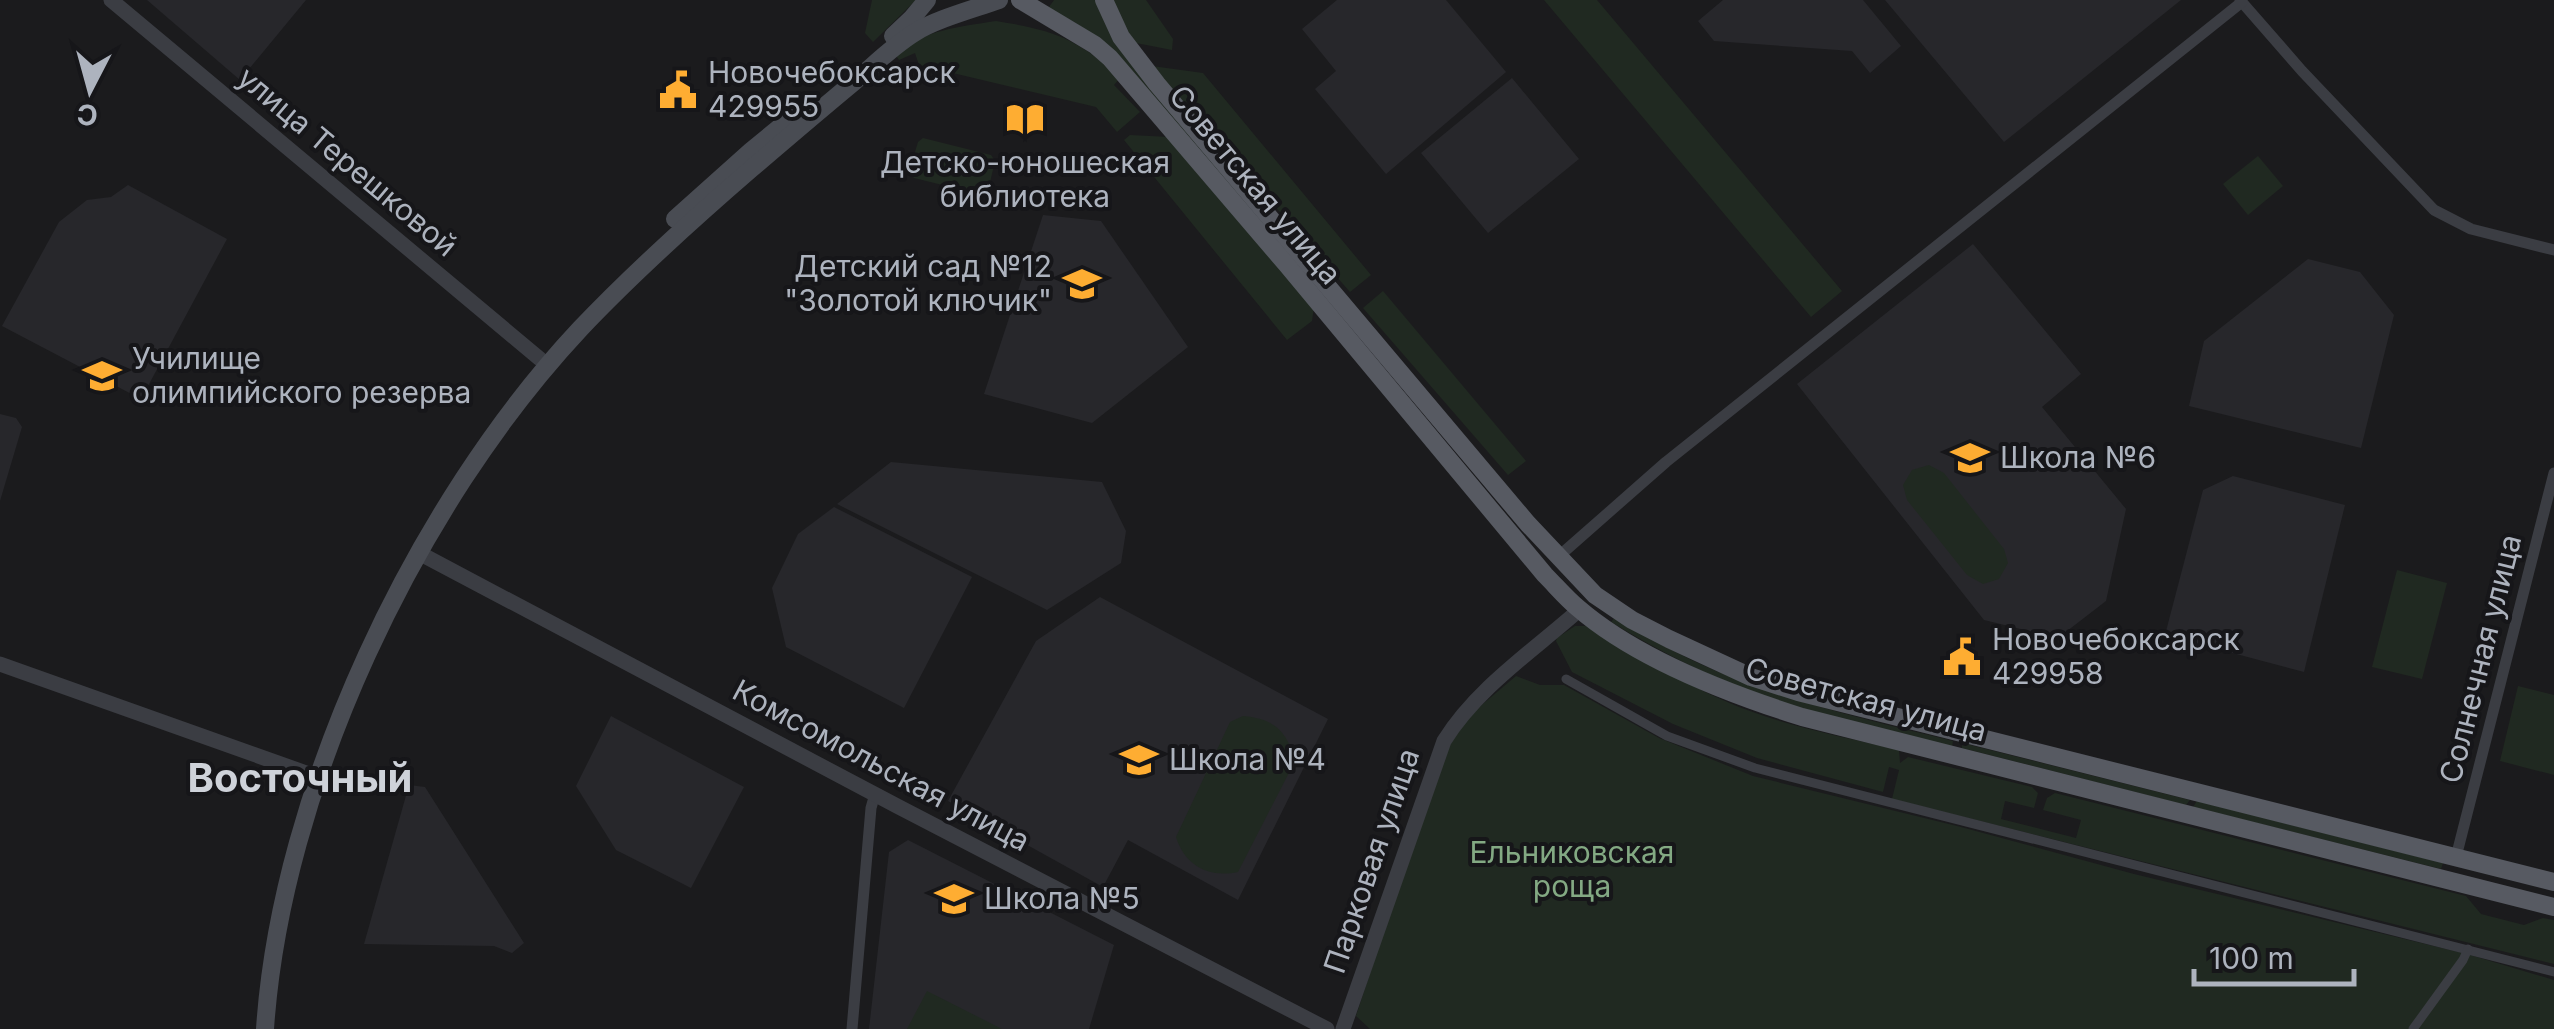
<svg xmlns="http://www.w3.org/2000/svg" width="2554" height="1029" viewBox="0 0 2554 1029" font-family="Inter,sans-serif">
	<rect width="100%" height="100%" fill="#1b1b1d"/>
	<g fill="#27272b">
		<polygon points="147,0 306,0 240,80"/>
		<polygon points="1337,0 1446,0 1506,72 1386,174 1315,89 1336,71 1302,29"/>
		<polygon points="1723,0 1863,0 1901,46 1870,73 1852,51 1714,41 1698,21"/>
		<polygon points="1885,0 2181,0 2004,142"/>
		<polygon points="1512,78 1579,159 1488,233 1421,153"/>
		<polygon points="128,185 227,239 141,399 2,326 59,222 87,200 111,197"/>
		<polygon points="1043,215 1101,221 1188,347 1092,423 984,394"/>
		<polygon points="1973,244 2081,374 2042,407 2126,509 2106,601 2058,638 1984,620 1797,384"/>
		<polygon points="2308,259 2360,272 2394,315 2361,448 2189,406 2204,341"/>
		<polygon points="0,414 16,418 22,427 0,501"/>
		<polygon points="891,462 1102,482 1126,531 1121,563 1047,610 837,504"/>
		<polygon points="2233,476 2345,505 2304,672 2165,635 2203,490"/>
		<polygon points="834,507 972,577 904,708 786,647 772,588 798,534"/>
		<polygon points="1100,597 1328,719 1238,900 1128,840 1103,887 948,801 1036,641"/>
		<polygon points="611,716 744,787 691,888 616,850 576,786"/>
		<polygon points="409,785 425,787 524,943 512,953 494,946 364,944"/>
		<polygon points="908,840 1114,945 1089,1029 869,1029 889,852"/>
	</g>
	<g fill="#202921">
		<polygon points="872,0 916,0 873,42 865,33"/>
		<polygon points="1054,0 1099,0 1292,255 1287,258 1104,44 1076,23 1053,12 1049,7"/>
		<polygon points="1113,0 1146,0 1173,39 1172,50 1136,43 1127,30"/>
		<polygon points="1544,0 1597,0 1842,291 1811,317"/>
		<path d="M996 21C1052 30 1078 38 1120 78L1114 85 1140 112 1117 132 1096 107 919 65 915 53 899 60 894 53C927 30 957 27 996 21Z"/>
		<polygon points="1152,66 1203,73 1371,275 1350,292"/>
		<polygon points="1130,135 1170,137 1314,307 1312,321 1287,340 1124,140"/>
		<polygon points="923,138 991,155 995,161 988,191 983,195 914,178 909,172 918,142"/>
		<polygon points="2258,156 2283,186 2248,215 2223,184"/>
		<polygon points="1383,291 1526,461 1508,475 1363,308"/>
		<polygon points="1929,465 1944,473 2004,549 2008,563 1999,579 1983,584 1967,575 1907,500 1903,485 1912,470"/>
		<polygon points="2397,570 2447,583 2422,679 2372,667"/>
		<path d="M1615 617C1641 633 1668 649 1696 662 1778 700 1866 719 1953 741L1952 747C1900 733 1846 722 1794 706 1729 687 1669 657 1611 622Z"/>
		<path d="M1575 626H1586C1639 655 1692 690 1750 711 1798 729 1849 738 1899 750L1900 763 1908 757 2032 787 2038 793 2034 808 2005 801 2001 819 2076 838 2081 820 2043 810 2047 798 2055 793 2466 896 2481 914 2524 925 2543 918 2554 920V964L1892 799 1899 770 1889 767 1883 792 1757 758 1673 724 1572 672 1556 641 1557 638Z"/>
		<polygon points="1516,676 1540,685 1564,685 1659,738 1753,776 1961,827 2134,874 2467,954 2554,980 2554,1029 1370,1029 1356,1016 1442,754 1471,714"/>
		<polygon points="2518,686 2554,695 2554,775 2500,761"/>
		<path d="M1243 716C1275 719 1287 731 1295 761L1238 872C1209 878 1185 866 1176 837L1230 722Z"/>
		<polygon points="1962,743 2190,800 2186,805 1962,748"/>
		<polygon points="2197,801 2443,863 2441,869 2193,807"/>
		<polygon points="927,991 1002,1029 907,1029"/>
	</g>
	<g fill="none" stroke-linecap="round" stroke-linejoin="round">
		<g stroke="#3b3d43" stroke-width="9">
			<polyline points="1566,679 1667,736 1755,768 2554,972"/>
			<polyline points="2413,1029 2463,960 2468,949"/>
		</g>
		<g stroke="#3b3d43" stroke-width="11">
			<polyline points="2240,0 2302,71 2434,210 2471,229 2554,250"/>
			<polyline points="1558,557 1666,462 2242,2"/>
			<polyline points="2456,857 2554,473"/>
			<polyline points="852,1029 871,808 875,794"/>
		</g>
		<g stroke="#3b3d43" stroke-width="15">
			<polyline points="111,0 540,359"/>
			<polyline points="419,553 897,806 1327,1029"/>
			<polyline points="0,664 309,774"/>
			<path d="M1343 1029 1444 741C1477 688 1533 651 1579 610"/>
		</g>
		<g stroke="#494c53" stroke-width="18">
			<polyline points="893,36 912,18 927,0"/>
			<polyline points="675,219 751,151 795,115"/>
			<path d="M265 1029C281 789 416 504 580 329 634 272 692 220 751 169 786 139 820 110 855 81 874 65 893 46 914 33 936 19 974 9 999 0"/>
		</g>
		<g stroke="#575a62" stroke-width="18">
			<path d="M1020 0 1095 45 1110 58 1287 265 1545 575C1556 586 1566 598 1578 608 1637 659 1729 694 1802 717L2554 907"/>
			<polyline points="1104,0 1121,37 1157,84 1528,524 1595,595 1632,620 1669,639 1751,677 1798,692 2554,882"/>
		</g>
	</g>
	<defs>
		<g id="civic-bare" transform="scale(3)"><path d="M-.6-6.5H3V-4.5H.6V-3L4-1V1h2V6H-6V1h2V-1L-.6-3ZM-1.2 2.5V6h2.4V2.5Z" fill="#fead32" stroke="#161619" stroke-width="2.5" paint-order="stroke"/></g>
		<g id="library-bare" transform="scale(3)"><path d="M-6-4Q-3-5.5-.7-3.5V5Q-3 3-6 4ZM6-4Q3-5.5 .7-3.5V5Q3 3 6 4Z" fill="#fead32" stroke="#161619" stroke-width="2.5" paint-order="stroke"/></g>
		<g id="school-bare" transform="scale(3)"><path d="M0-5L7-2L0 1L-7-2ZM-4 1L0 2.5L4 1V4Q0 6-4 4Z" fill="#fead32" stroke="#161619" stroke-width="2.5" paint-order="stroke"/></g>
		<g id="university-bare" transform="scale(3)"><path d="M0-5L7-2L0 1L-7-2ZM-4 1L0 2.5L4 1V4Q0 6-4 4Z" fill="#fead32" stroke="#161619" stroke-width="2.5" paint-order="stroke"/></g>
	</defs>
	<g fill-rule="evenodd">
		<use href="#civic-bare" x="678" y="90"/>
		<use href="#library-bare" x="1025" y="119"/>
		<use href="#school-bare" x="1082" y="284"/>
		<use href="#university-bare" x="102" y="376"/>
		<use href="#school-bare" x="1970" y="458"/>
		<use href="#civic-bare" x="1962" y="657"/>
		<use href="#school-bare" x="1139" y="760"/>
		<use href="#school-bare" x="954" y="899"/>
	</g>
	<g text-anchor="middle" stroke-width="8" stroke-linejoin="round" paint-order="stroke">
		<g font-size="30" fill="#adb3be" stroke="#161619" text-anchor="start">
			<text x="708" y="83">Новочебоксарск<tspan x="708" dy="34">429955</tspan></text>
			<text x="1025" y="173" text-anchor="middle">Детско-юношеская<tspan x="1025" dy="34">библиотека</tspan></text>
			<text x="1052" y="277" text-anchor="end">Детский сад №12<tspan x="1052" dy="34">"Золотой ключик"</tspan></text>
			<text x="132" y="369">Училище<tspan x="132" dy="34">олимпийского резерва</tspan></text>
			<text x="2000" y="468">Школа №6</text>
			<text x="1992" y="650">Новочебоксарск<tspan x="1992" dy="34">429958</tspan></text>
			<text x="1169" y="770">Школа №4</text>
			<text x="984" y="909">Школа №5</text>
		</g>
		<g font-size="30" fill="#adb3be" stroke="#161619">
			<text transform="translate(347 162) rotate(40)" y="10">улица Терешковой</text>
			<text transform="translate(1255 185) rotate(50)" y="10">Советская улица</text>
			<text transform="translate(2481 659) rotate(-76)" y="10">Солнечная улица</text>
			<text transform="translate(1866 700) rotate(15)" y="10">Советская улица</text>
			<text transform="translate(881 766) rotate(28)" y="10">Комсомольская улица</text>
			<text transform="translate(1372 861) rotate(-71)" y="10">Парковая улица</text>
		</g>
		<g font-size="30" fill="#83a983" stroke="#161619">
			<text x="1572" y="863">Ельниковская<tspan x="1572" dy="34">роща</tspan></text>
		</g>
		<g font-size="40" font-weight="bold" fill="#ced2d9" stroke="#161619">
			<text x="300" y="792">Восточный</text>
		</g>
	</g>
	<g transform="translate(90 90) rotate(186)" stroke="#161619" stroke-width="8" paint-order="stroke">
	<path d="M0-8L18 38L0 25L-18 38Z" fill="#adb3be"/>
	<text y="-15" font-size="28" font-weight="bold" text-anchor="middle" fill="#adb3be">С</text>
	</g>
	<path d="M2194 969v15h160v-15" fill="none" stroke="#adb3be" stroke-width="5"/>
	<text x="2209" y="969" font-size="30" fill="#adb3be" stroke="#161619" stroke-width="8" paint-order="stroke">100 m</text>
</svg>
